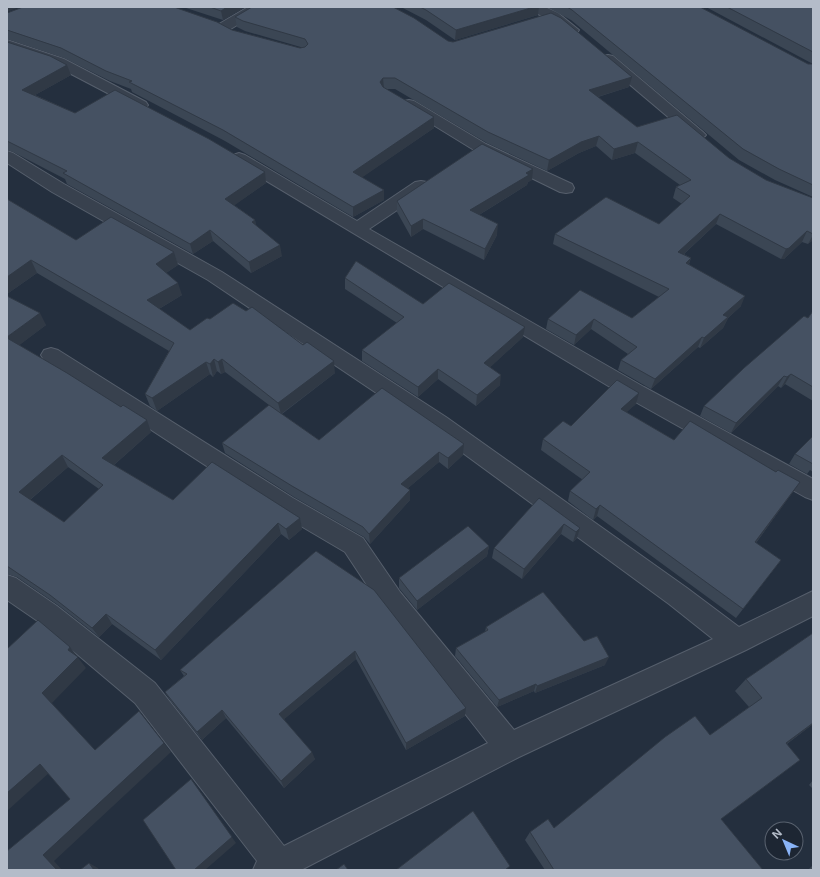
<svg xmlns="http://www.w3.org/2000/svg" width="820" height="877" viewBox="0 0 820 877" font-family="Inter,sans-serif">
	<rect width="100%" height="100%" fill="#242f3e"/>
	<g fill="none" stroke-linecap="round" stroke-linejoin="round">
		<g stroke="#565f6c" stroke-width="2">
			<g id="minor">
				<polygon points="248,7 263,7 262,10 229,30 219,30 217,27 219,24"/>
				<polygon points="529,7 545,7 558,13 579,30 577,33 567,33 548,19 530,10"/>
				<polygon points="7,40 64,59 146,102 148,105 146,108 141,109 136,108 54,65 7,49"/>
				<polygon points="608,55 613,56 703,132 706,135 703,138 698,140 693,138 603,62 601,59 603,56"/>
				<polygon points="409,100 414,101 486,144 572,184 574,188 572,192 566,193 560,192 474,150 404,107 402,104 404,101"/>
				<polygon points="7,151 13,153 64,184 222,272 446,417 687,588 739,627 813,591 813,616 746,650 519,757 301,870 253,870 257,861 135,703 39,622 7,600 7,575 16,578 57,606 155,683 284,846 488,743 382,608 345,552 277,512 44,360 41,355 44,350 51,348 58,350 293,498 363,538 400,592 514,730 713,639 669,604 430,429 208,280 52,192 7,163"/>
				<polygon points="239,153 245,155 357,221 415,182 421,181 427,182 429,186 427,190 369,229 644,387 813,479 813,500 805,497 630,399 233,161 231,158 233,155"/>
			</g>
		</g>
		<use href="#minor" fill="#38414e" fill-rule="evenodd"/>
	</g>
	<g fill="#3b4654" fill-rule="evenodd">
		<polygon points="183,7 245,7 223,20"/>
		<polygon points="401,7 539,7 538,15 455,40 426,20"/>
		<polygon points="547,7 700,7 808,64 813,64 706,7 813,7 813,197 775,180 739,160 571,20"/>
		<polygon points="7,13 232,30 300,48 304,48 245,31 237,27 235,17 448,41 629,87 598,97 637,127 729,158 766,180 813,198 813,240 808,244 802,242 784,259 781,259 716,224 684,254 691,258 689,264 741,306 728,318 723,328 700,348 698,347 651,389 618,370 621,360 628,354 591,329 574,345 546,329 548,319 632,318 659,297 553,244 555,234 659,224 682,204 673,198 676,187 680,185 635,153 612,160 596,146 579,153 547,171 487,143 395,89 386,89 434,117 434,128 362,177 384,200 353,217 225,141 132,92 131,89 110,81 64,58 7,39"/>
		<polygon points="7,42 71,75 35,95 75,113 266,183 234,205 255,220 256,226 282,256 251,273 213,241 193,254 67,184 65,179 13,152 7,150"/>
		<polygon points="532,180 528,182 527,185 479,215 497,235 484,260 423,229 411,237 397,212 397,201"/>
		<polygon points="7,199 76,240 174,252 178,265 166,273 182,295 159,309 190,330 210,319 335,373 282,414 319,440 464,444 463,455 448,469 439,462 408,488 410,500 370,544 364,537 294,497 225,453 222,443 269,405 225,372 221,374 217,371 213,377 210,374 157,411 150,406 145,394 169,351 37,273 7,294"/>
		<polygon points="345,278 523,337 490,367 500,385 476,406 438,379 418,397 362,361 362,350 397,323 345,289"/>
		<path d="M7 296 46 325 19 345 151 432 114 465 173 500 300 518 302 529 289 540 281 534 161 660 112 624 99 637 58 605 17 577 7 574ZM68 467 99 489 64 522 30 500Z"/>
		<polygon points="813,311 813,401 785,384 781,388 778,386 731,433 700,416 704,406 808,318"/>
		<polygon points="636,404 626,412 674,440 776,472 800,482 756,543 781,560 736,618 597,516 593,520 568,501 570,491 583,480 541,450 543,439 571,426"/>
		<polygon points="813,436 813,472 810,470 807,474 789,464 795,454"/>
		<polygon points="539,498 580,528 577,538 573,542 561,534 522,579 492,558 494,548"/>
		<polygon points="489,546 487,556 417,610 399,588 399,578"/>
		<polygon points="316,551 465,716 406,750 356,659 284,719 315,759 284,788 226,718 202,740 170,700 165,692 184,676 180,670"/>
		<polygon points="486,627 584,641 605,665 535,693 534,691 497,707 455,656 456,648 485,632"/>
		<polygon points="813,633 813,724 787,744 721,819 763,870 545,870 525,840 530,832 554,828 710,735 749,707 735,691 746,679"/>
		<polygon points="813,780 813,789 809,785"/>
		<polygon points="813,865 813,870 808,870"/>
	</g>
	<g fill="#303945">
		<polygon points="7,7 19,7 7,12"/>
		<polygon points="227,7 245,7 223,20 221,11"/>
		<polygon points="534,7 539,7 538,15 455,40 456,30"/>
		<polygon points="67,65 71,75 26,100 22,90"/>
		<polygon points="632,77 629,87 587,100 589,90"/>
		<polygon points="383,78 384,89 380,82"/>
		<polygon points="434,117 434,128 354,183 353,172"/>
		<polygon points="599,136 596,146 579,153 547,171 549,160 581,142"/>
		<polygon points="638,142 635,153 612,160 614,149"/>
		<polygon points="533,169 532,180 528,182 527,185 469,221 470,210 526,173"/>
		<polygon points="265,172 266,183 228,210 225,199"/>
		<polygon points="384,190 384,200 353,217 353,207"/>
		<polygon points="720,214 716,224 675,262 678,252"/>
		<polygon points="423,219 423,229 411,237 411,226"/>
		<polygon points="255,220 257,231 252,222"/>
		<polygon points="498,224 497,235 484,260 485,249"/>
		<polygon points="210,230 213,241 193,254 190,244"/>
		<polygon points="807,231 802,242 784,259 781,259 786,249"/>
		<polygon points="813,235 813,240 808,244"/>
		<polygon points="280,245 282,256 251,273 249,262"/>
		<polygon points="174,252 178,265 160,277 156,264"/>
		<polygon points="691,258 687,268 686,263"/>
		<polygon points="31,260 37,273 7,294 7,277"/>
		<polygon points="178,283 182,295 152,313 147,300"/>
		<polygon points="745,296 741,306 728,318 723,328 700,348 704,338 723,315"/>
		<polygon points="40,313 46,325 13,350 7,339 7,337"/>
		<polygon points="594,319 591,329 574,345 576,335"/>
		<polygon points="525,327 523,337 483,374 484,363"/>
		<polygon points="702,337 698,347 651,389 655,379"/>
		<polygon points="214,359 217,371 213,377 210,364"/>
		<polygon points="222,359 225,372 221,374 218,362"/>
		<polygon points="334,361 335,373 281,414 278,403"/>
		<polygon points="206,362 210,374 157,411 152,398"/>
		<polygon points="438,369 438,379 418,397 418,387"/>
		<polygon points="791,374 785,384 781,388 787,377"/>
		<polygon points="501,375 500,385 476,406 477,395"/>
		<polygon points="784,376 778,386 731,433 736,423"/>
		<polygon points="639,393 636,404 618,420 621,409"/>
		<polygon points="147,420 151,432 108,470 102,458"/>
		<polygon points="464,444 463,455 448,469 448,458"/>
		<polygon points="439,452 439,462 401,494 401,484"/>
		<polygon points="62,455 68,467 26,503 19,492"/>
		<polygon points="800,482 793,492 749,552 755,542"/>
		<polygon points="410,490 410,500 370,544 369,534"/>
		<polygon points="600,505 597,516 593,520 596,509"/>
		<polygon points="300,518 302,529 289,540 286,529"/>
		<polygon points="278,523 281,534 161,660 155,650"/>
		<polygon points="564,524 561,534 522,579 524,569"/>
		<polygon points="580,528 577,538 573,542 576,532"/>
		<polygon points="489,546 487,556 417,610 417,601"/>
		<polygon points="106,614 112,624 99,637 92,628"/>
		<polygon points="70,647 86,668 52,703 103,759 95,750 42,693 68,650"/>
		<polygon points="355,651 356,659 282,721 279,714"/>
		<polygon points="609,657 605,665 535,693 537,686"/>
		<polygon points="536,684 534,691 497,707 499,700"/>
		<polygon points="466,708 465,716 406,750 406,743"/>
		<polygon points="222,710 226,718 202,740 197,732"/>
		<polygon points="813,723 813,724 774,753 786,743"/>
		<polygon points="164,743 171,752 54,861 62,870 57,870 43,855"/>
		<polygon points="312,752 315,759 284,788 281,781"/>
		<polygon points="40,764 50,772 7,811 7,793"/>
		<polygon points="191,779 236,843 205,870 194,870"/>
		<polygon points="89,863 98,868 99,870 94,870"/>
	</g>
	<g fill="#455162" stroke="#303945" fill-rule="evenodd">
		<polygon points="23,7 174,7 217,22 232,30 300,48 305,47 308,44 305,39 243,21 235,17 252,7 393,7 414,18 448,41 453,42 551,13 561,18 632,77 589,90 637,127 677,115 729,158 766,180 813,198 813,234 807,231 789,248 786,249 720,214 678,252 691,258 686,263 745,296 723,315 728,317 704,338 702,337 655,379 621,360 637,347 594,319 576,335 548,319 580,290 632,318 669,289 555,234 606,197 659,224 690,196 676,187 691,180 638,142 614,149 599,136 581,142 549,160 488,132 395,78 383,78 380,82 383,87 434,117 353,172 384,190 353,207 223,130 129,82 132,81 106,71 61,48 7,30 7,13"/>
		<polygon points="210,7 227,7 221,11"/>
		<polygon points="420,7 534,7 456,30 426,10"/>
		<polygon points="567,7 700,7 808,64 813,64 813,185 779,169 743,149 572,10"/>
		<polygon points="727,7 813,7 813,52"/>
		<polygon points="7,42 50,56 67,65 22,90 75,113 115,90 209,139 265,172 225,199 255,220 252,222 280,245 249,262 210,230 190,244 63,173 67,171 7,141"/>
		<polygon points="482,144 533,169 526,173 529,175 470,210 498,224 485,249 423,219 411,226 397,201"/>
		<polygon points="7,199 76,240 111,217 174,252 156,264 178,283 147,300 190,330 207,318 210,319 233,303 246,311 252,307 303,345 307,342 334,361 278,403 222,359 218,362 214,359 210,364 206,362 152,398 145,394 174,343 31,260 7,277"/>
		<polygon points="356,261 423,304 449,283 525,327 484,363 501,375 477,395 438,369 418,387 362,350 404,317 345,278"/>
		<polygon points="7,296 40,313 7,337"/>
		<polygon points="813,311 813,387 791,374 787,377 784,376 736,423 704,406 744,368 804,316 808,318"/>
		<path d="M7 338 67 373 121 407 123 405 147 420 102 458 173 500 212 462 300 518 286 529 278 523 155 650 106 614 92 628 50 595 7 566ZM62 455 103 485 64 522 19 492Z"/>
		<polygon points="617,380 639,393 621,409 674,440 690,421 776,472 778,470 800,482 755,542 781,560 743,609 600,505 596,509 570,491 590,472 543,439 563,421 571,426"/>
		<polygon points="382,388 464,444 448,458 439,452 401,484 410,490 369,534 363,527 292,486 222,443 269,405 319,440"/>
		<polygon points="813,436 813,464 795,454"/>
		<polygon points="539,498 580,528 576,532 564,524 524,569 494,548"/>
		<polygon points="468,526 489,546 417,601 399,578"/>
		<polygon points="316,551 374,590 466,708 406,743 355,651 279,714 312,752 281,781 222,710 197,732 165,692 187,674 180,670"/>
		<polygon points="543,592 584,641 597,636 609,657 537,686 536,684 499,700 456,648 488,630 486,627"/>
		<polygon points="38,620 70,647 68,650 78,657 42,693 95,750 139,711 164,743 43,855 57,870 7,870 7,851 70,799 40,764 7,793 7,738 8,737 7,736 7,649"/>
		<polygon points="813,633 813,723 786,743 800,760 721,819 763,870 554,870 530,832 548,819 554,828 665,737 695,716 710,735 762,698 746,679"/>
		<polygon points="191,779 232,837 194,870 176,870 143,820"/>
		<polygon points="473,811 510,866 505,870 396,870"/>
		<polygon points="89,863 94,870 80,870"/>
		<polygon points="344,864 348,870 336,870"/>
	</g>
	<rect width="820" height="877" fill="none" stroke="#b4bcc9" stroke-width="16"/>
	<g transform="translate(784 841) rotate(316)"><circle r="19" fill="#1d2633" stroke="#59626f"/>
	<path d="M0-3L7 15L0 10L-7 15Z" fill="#8ab4f8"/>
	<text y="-6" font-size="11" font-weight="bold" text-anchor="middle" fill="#b4bcc9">N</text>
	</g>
</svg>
